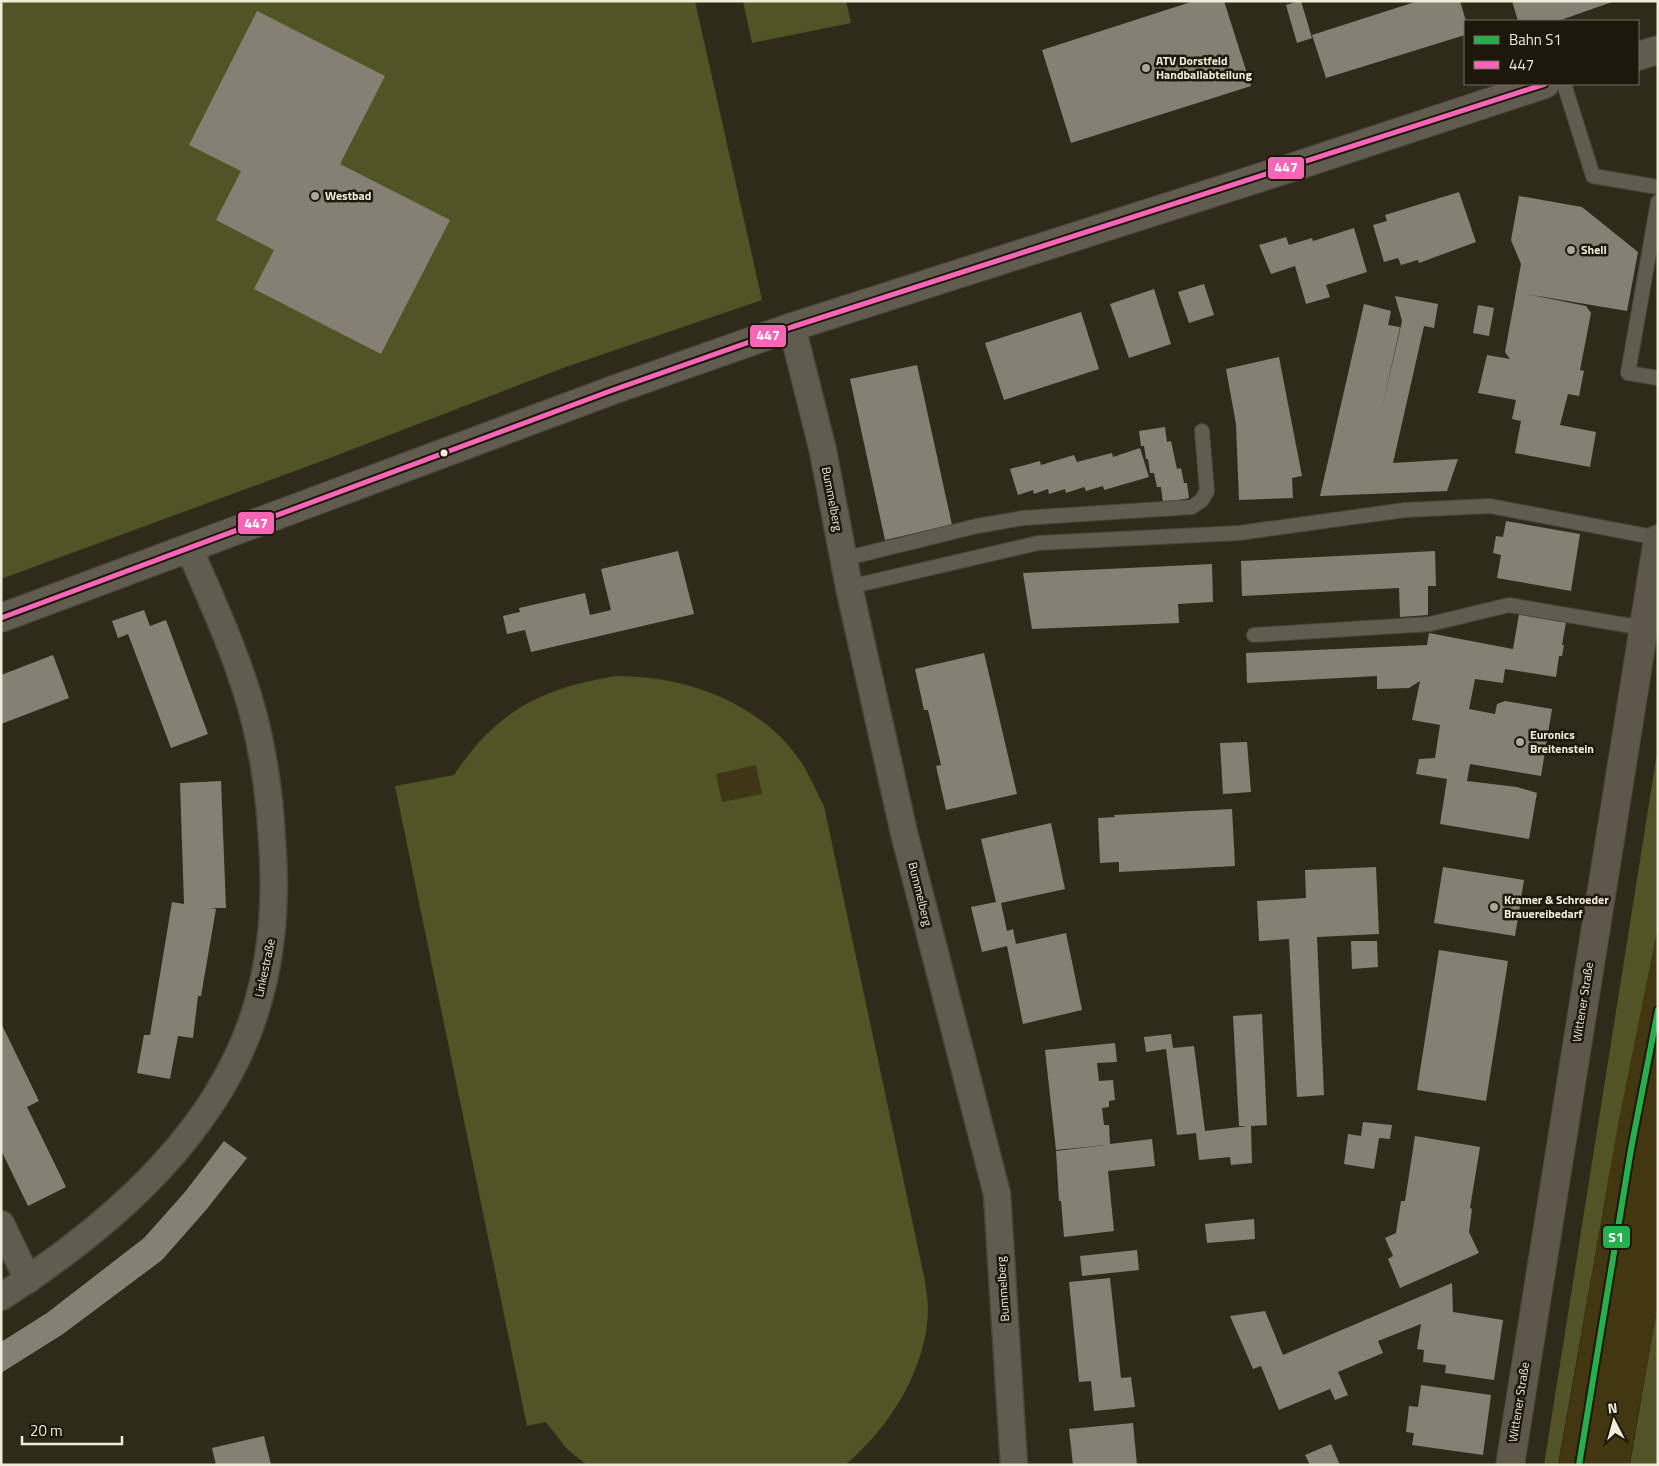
<svg xmlns="http://www.w3.org/2000/svg" width="1659" height="1466" viewBox="0 0 1659 1466" font-family="'Titillium Web',sans-serif">
	<rect width="100%" height="100%" fill="#302a1a"/>
	<polygon fill="#433712" points="1658,929 1658,1302 1629,1465 1559,1465 1618,1125"/>
	<g fill="#515424">
		<polygon points="1,1 695,1 762,300 563,368 322,461 1,579"/>
		<polygon points="743,1 846,1 851,23 752,43"/>
		<path d="M616 676C687 676 763 703 803 765 811 778 817 793 824 806L925 1281C926 1290 928 1300 928 1308 928 1367 889 1429 845 1465H587L567 1449 546 1422 527 1426 395 786 454 775C496 711 542 688 616 676Z"/>
		<polygon points="1658,747 1658,927 1618,1125 1558,1465 1544,1465"/>
		<polygon points="1658,1303 1658,1465 1630,1465"/>
	</g>
	<polygon fill="#3e3617" points="756,765 762,794 722,802 716,774"/>
	<g fill="#858073">
		<polygon points="1194,1 1224,1 1251,86 1071,143 1042,50"/>
		<polygon points="1299,1 1301,1 1312,38 1297,43 1286,5"/>
		<polygon points="1418,1 1460,1 1466,21 1465,35 1326,78 1312,35"/>
		<polygon points="1512,1 1612,1 1612,2 1558,21 1518,21"/>
		<polygon points="257,11 385,76 340,164 450,220 381,354 254,289 274,250 216,220 241,171 189,145"/>
		<polygon points="1459,192 1476,242 1419,263 1418,260 1401,265 1398,258 1384,262 1373,225 1387,221 1385,215"/>
		<polygon points="1519,196 1582,207 1638,252 1627,311 1526,294 1586,306 1591,313 1580,370 1584,371 1579,396 1568,394 1560,425 1596,432 1590,467 1515,453 1521,421 1512,419 1516,400 1478,393 1487,355 1510,359 1505,352 1521,264 1511,240"/>
		<polygon points="1354,228 1367,272 1326,285 1330,297 1306,304 1295,266 1271,274 1259,245 1286,237 1289,245 1312,238 1313,241"/>
		<polygon points="1204,284 1214,315 1189,323 1178,292"/>
		<polygon points="1154,289 1171,344 1129,358 1110,304"/>
		<polygon points="1395,296 1438,304 1434,328 1424,326 1393,463 1458,459 1447,491 1320,496 1364,304 1391,311 1388,325 1400,327 1382,409 1402,321"/>
		<polygon points="1478,305 1494,308 1489,336 1473,333"/>
		<polygon points="1081,312 1099,369 1004,400 985,343"/>
		<polygon points="1279,357 1302,476 1292,478 1293,498 1239,500 1236,424 1226,369"/>
		<polygon points="917,365 952,525 885,540 850,379"/>
		<polygon points="1165,427 1167,442 1171,441 1177,469 1181,468 1184,483 1187,483 1189,498 1163,503 1161,487 1157,487 1154,473 1150,473 1148,459 1146,459 1144,446 1141,446 1139,431"/>
		<polygon points="1140,448 1149,477 1104,490 1103,486 1086,491 1084,487 1066,493 1065,489 1049,494 1048,489 1034,494 1033,490 1018,495 1010,469 1040,461 1041,465 1074,455 1077,462 1112,453 1113,457"/>
		<polygon points="1506,521 1580,534 1571,591 1497,578 1501,555 1493,553 1496,536 1503,537"/>
		<polygon points="678,551 694,614 531,652 525,630 507,634 503,616 520,612 519,608 585,593 590,615 611,610 601,569"/>
		<polygon points="1435,551 1436,586 1428,586 1428,615 1400,617 1399,588 1242,596 1241,561"/>
		<polygon points="1212,564 1213,602 1178,604 1179,623 1032,629 1023,573"/>
		<polygon points="144,610 150,626 166,620 208,734 171,748 128,634 118,638 112,621"/>
		<polygon points="1519,614 1566,622 1562,645 1564,645 1562,656 1559,656 1556,677 1505,669 1503,683 1475,679 1469,709 1495,714 1497,704 1505,701 1552,709 1541,776 1470,764 1467,781 1517,787 1537,793 1529,839 1440,824 1447,779 1416,774 1419,759 1435,758 1440,725 1412,720 1420,681 1409,688 1377,689 1377,676 1247,683 1246,653 1427,645 1429,633 1513,649"/>
		<polygon points="984,653 1017,794 946,810 936,766 941,765 928,710 924,710 915,669"/>
		<polygon points="53,655 69,698 1,724 1,675"/>
		<polygon points="1247,742 1251,792 1223,794 1220,743"/>
		<polygon points="221,781 226,908 212,908 216,909 201,996 198,996 193,1038 178,1036 170,1079 137,1073 144,1035 150,1035 172,902 184,904 180,783"/>
		<polygon points="1232,809 1235,866 1119,872 1119,862 1100,863 1098,818 1115,817 1114,815"/>
		<polygon points="1051,823 1065,889 1001,903 1007,931 1013,929 1016,944 1066,933 1082,1010 1023,1024 1007,946 982,952 971,907 996,902 981,839"/>
		<polygon points="1376,867 1379,934 1317,937 1324,1095 1297,1097 1289,939 1259,941 1257,901 1306,898 1305,870"/>
		<polygon points="1443,867 1524,880 1515,936 1434,923"/>
		<polygon points="1351,941 1377,941 1378,967 1352,969"/>
		<polygon points="1439,950 1508,961 1486,1101 1417,1090"/>
		<polygon points="1262,1014 1267,1125 1251,1126 1252,1163 1231,1165 1230,1157 1199,1160 1196,1133 1177,1135 1166,1049 1146,1052 1144,1037 1171,1034 1173,1048 1194,1046 1205,1131 1248,1126 1239,1126 1233,1016"/>
		<polygon points="1,1023 39,1101 27,1107 66,1187 28,1206 1,1150"/>
		<polygon points="1115,1043 1117,1062 1097,1063 1099,1081 1113,1080 1115,1100 1109,1101 1109,1107 1102,1108 1104,1125 1109,1125 1110,1144 1152,1139 1155,1166 1108,1171 1114,1231 1064,1237 1061,1201 1059,1201 1056,1151 1106,1145 1056,1150 1045,1050"/>
		<polygon points="1363,1122 1392,1125 1390,1139 1379,1138 1374,1169 1344,1164 1348,1134 1361,1136"/>
		<polygon points="1415,1136 1480,1147 1470,1208 1472,1209 1469,1232 1479,1253 1400,1288 1388,1259 1393,1256 1385,1238 1396,1233 1401,1201 1405,1201"/>
		<polygon points="224,1141 247,1158 206,1210 162,1260 63,1334 1,1373 1,1342 47,1313 144,1238 185,1192"/>
		<polygon points="1254,1219 1255,1239 1207,1243 1205,1224"/>
		<polygon points="1137,1250 1139,1270 1082,1276 1080,1256"/>
		<polygon points="1110,1278 1121,1378 1131,1377 1135,1407 1094,1411 1091,1381 1079,1382 1069,1282"/>
		<polygon points="1452,1283 1453,1312 1503,1320 1494,1380 1445,1373 1446,1365 1423,1362 1424,1350 1417,1349 1421,1324 1378,1341 1383,1353 1338,1372 1348,1395 1335,1400 1330,1389 1279,1410 1261,1366 1253,1369 1230,1316 1265,1311 1283,1355"/>
		<polygon points="1421,1385 1491,1395 1483,1455 1412,1445 1414,1433 1406,1432 1409,1406 1418,1407"/>
		<polygon points="1133,1423 1137,1465 1073,1465 1069,1429"/>
		<polygon points="264,1436 271,1465 216,1465 212,1448"/>
		<polygon points="1331,1444 1340,1465 1310,1465 1305,1455"/>
	</g>
	<g fill="none" stroke-linecap="round" stroke-linejoin="round">
		<g stroke="#4b463a" stroke-width="16">
			<g id="service">
				<polyline points="1564,84 1593,176 1658,187"/>
				<polyline points="1658,202 1628,373 1658,378"/>
				<polyline points="843,559 977,526 1023,518 1192,507 1202,500 1207,491 1202,431"/>
				<polyline points="849,587 1038,543 1239,533 1405,510 1490,506 1658,538"/>
				<polyline points="1254,635 1430,624 1509,605 1643,628"/>
			</g>
		</g>
		<g stroke="#4b463a" stroke-width="29">
			<g id="minor">
				<polyline points="792,327 823,451 849,587 904,833 997,1194 1014,1465"/>
				<polyline points="1,1224 28,1280"/>
				<path d="M1 1297C113 1225 228 1126 261 991 274 941 276 891 272 840 269 782 259 723 239 669 225 628 206 588 189 548"/>
			</g>
		</g>
		<g stroke="#4b463a" stroke-width="30">
			<g id="tertiary">
				<polyline points="1638,56 1658,50"/>
				<polyline points="1,618 613,390 792,327 1293,167 1545,84"/>
			</g>
		</g>
		<g stroke="#4b463a" stroke-width="30">
			<polyline id="secondary" points="1510,1465 1658,539"/>
		</g>
		<use href="#service" stroke="#615c50" stroke-width="14"/>
		<use href="#minor" stroke="#615c50" stroke-width="26"/>
		<use href="#tertiary" stroke="#615c50" stroke-width="28"/>
		<use href="#secondary" stroke="#5f584a" stroke-width="28"/>
		<g stroke="#1d180b" stroke-width="9">
			<polyline id="bus-1" points="1,618 613,390 792,327 1545,84"/>
		</g>
		<use href="#bus-1" stroke="#fa66b7" stroke-width="5"/>
		<g stroke="#1d180b" stroke-width="10">
			<polyline id="rail-1" points="1579,1465 1631,1149 1658,1010"/>
		</g>
		<use href="#rail-1" stroke="#26b04d" stroke-width="6"/>
	</g>
	<g fill="#ada796" stroke="#1d180b" stroke-width="2">
		<circle cx="1146" cy="68" r="5"/>
		<circle cx="315" cy="196" r="5"/>
		<circle cx="1571" cy="250" r="5"/>
		<circle cx="1520" cy="742" r="5"/>
		<circle cx="1494" cy="907" r="5"/>
	</g>
	<circle fill="#f1ebd9" stroke="#1d180b" stroke-width="2" cx="444" cy="453" r="4.5"/>
	<g text-anchor="middle" stroke-width="5" stroke-linejoin="round" paint-order="stroke">
		<g font-size="12" font-weight="bold" fill="#f1ebd9" stroke="#1d180b" text-anchor="start">
			<text x="1156" y="65">ATV Dorstfeld<tspan x="1156" dy="14">Handballabteilung</tspan></text>
			<text x="325" y="200">Westbad</text>
			<text x="1581" y="254">Shell</text>
			<text x="1530" y="739">Euronics<tspan x="1530" dy="14">Breitenstein</tspan></text>
			<text x="1504" y="904">Kramer &amp; Schroeder<tspan x="1504" dy="14">Brauereibedarf</tspan></text>
		</g>
		<g font-size="12" fill="#f1ebd9" stroke="#1d180b">
			<text transform="translate(832 499) rotate(79)" y="4">Bummelberg</text>
			<text transform="translate(920 894) rotate(76)" y="4">Bummelberg</text>
			<text transform="translate(265 968) rotate(-78)" y="4">Linkestraße</text>
			<text transform="translate(1583 1002) rotate(-81)" y="4">Wittener Straße</text>
			<text transform="translate(1003 1289) rotate(-94)" y="4">Bummelberg</text>
			<text transform="translate(1519 1402) rotate(-81)" y="4">Wittener Straße</text>
		</g>
	</g>
	<g stroke="#1d180b" stroke-width="2">
		<rect x="1267" y="156" width="38" height="24" rx="5" fill="#fa66b7"/>
		<rect x="749" y="324" width="38" height="24" rx="5" fill="#fa66b7"/>
		<rect x="237" y="511" width="38" height="24" rx="5" fill="#fa66b7"/>
		<rect x="1602" y="1225" width="29" height="24" rx="5" fill="#26b04d"/>
	</g>
	<g font-size="14" text-anchor="middle" font-weight="bold" fill="#fff">
		<text x="1286" y="172">447</text>
		<text x="768" y="340">447</text>
		<text x="256" y="528">447</text>
		<text x="1616" y="1242">S1</text>
	</g>
	<rect width="1659" height="1466" fill="none" stroke="#f1ebd9" stroke-width="5"/>
	<rect x="1464" y="20" width="175" height="65" fill="#1d180b" stroke="#726c5d"/>
	<rect x="1474" y="36" width="25" height="8" fill="#26b04d" stroke="#726c5d"/>
	<text x="1509" y="45" font-size="15" fill="#f1ebd9">Bahn S1</text>
	<rect x="1474" y="61" width="25" height="8" fill="#fa66b7" stroke="#726c5d"/>
	<text x="1509" y="70" font-size="15" fill="#f1ebd9">447</text>
	<g transform="translate(1614 1421) rotate(354)" stroke="#1d180b" stroke-width="4" paint-order="stroke">
	<path d="M0-4L9 19L0 12L-9 19Z" fill="#f1ebd9"/>
	<text y="-8" font-size="14" font-weight="bold" text-anchor="middle" fill="#f1ebd9">N</text>
	</g>
	<path d="M22 1436v8h100v-8" fill="none" stroke="#f1ebd9" stroke-width="2.5"/>
	<text x="30" y="1436" font-size="15" fill="#f1ebd9" stroke="#1d180b" stroke-width="4" paint-order="stroke">20 m</text>
</svg>
